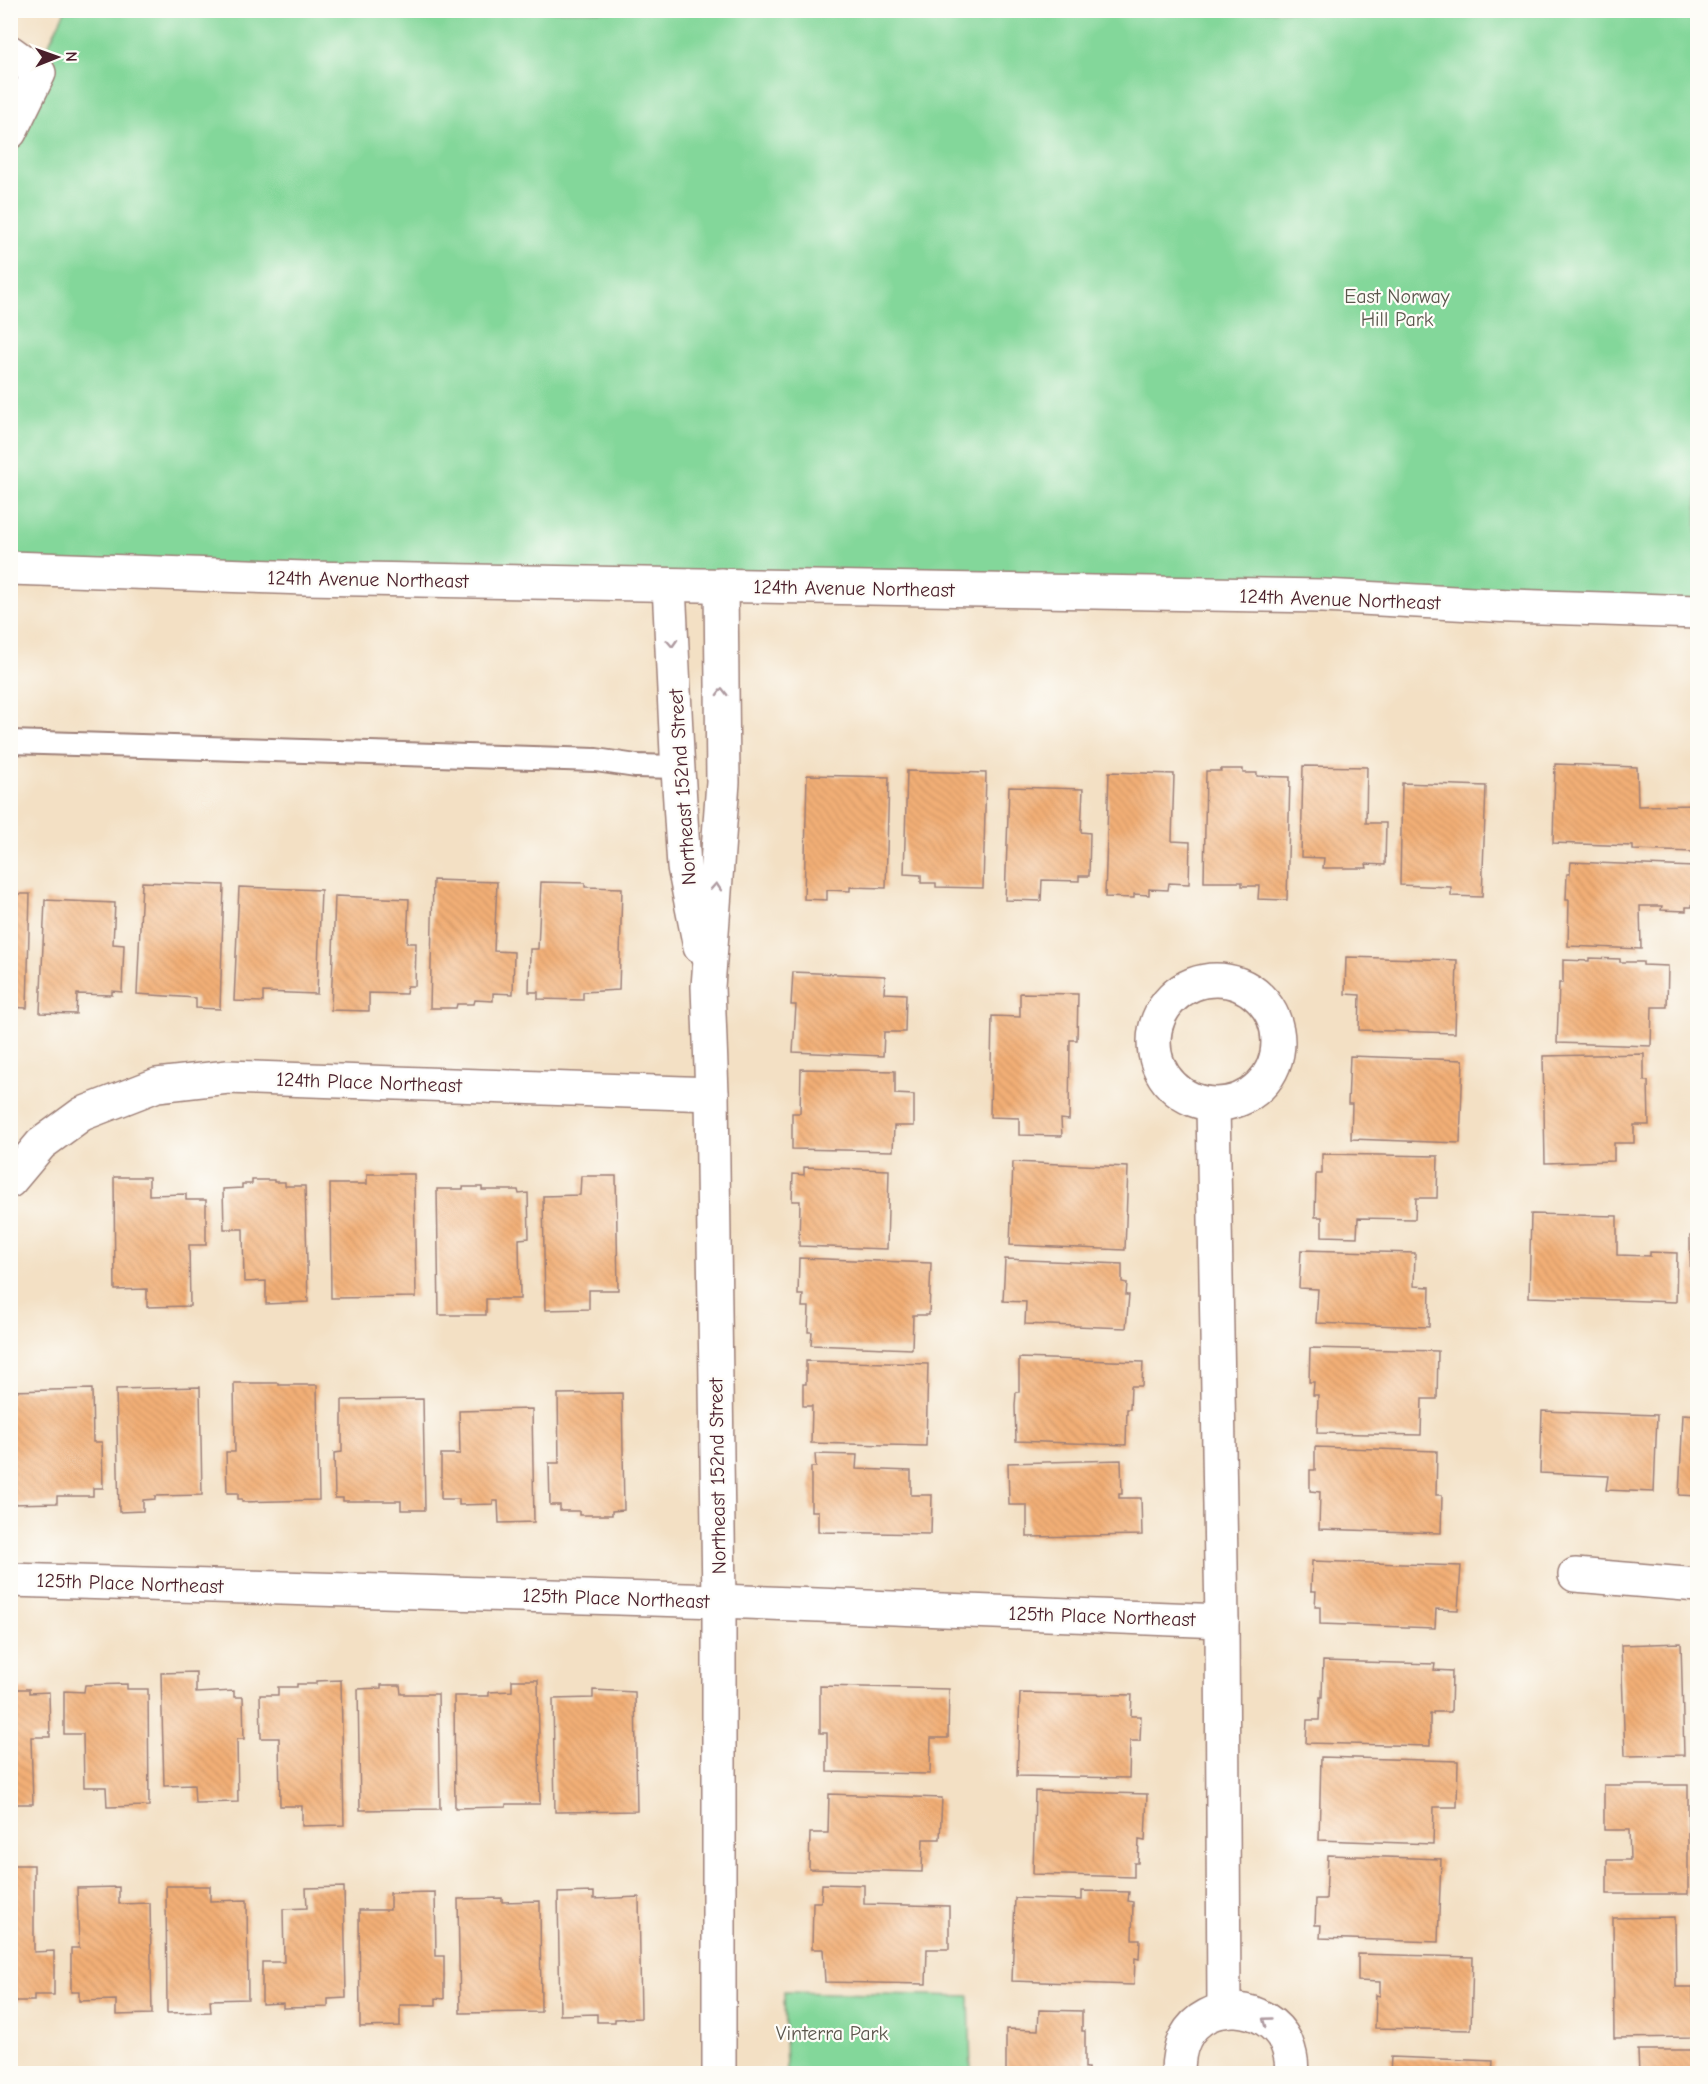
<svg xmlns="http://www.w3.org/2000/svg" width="1708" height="2084" viewBox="0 0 1708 2084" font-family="'Comic Neue',sans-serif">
	<defs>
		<pattern id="building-back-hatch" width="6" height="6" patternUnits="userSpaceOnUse" patternTransform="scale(1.5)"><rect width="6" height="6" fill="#f2af76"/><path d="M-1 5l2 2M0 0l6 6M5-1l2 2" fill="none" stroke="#d19666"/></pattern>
	</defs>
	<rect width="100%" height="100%" fill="#fdfcf7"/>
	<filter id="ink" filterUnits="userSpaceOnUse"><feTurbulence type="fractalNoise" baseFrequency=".0167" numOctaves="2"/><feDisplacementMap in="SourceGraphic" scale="12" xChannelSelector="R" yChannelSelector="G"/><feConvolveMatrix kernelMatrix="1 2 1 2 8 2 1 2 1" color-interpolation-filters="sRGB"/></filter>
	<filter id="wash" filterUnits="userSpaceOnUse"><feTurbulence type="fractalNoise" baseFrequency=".008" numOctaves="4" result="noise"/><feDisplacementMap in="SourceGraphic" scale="24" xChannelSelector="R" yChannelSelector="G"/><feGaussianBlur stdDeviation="1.35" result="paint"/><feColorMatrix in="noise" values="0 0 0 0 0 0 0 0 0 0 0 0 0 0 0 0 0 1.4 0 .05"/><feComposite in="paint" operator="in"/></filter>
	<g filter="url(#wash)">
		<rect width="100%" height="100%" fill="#f3e0c4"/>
		<g fill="#83d79a" stroke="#667b62" stroke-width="1.5">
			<polygon points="65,11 1697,11 1697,613 11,568 10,123"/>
			<polygon points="784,1992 969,1996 971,2073 786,2073"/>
		</g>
		<g id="blocks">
			<g fill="url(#building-back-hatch)">
				<polygon points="1555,764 1637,767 1638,806 1698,805 1696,852 1633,850 1633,846 1553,843"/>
				<polygon points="1303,766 1367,767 1366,823 1386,823 1385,865 1366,864 1367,868 1323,868 1324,858 1301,857"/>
				<polygon points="1221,769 1243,769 1243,773 1257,773 1257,776 1290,777 1287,900 1258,899 1259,886 1242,886 1242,882 1204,882 1206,771 1221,771"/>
				<polygon points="907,771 986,773 983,888 936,887 936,883 921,883 921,875 904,874"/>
				<polygon points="1109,772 1174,774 1172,841 1190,842 1189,884 1169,883 1168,890 1149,889 1149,895 1134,894 1134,898 1105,897"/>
				<polygon points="807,775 889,777 886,888 850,887 850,891 827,890 827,900 804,899"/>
				<polygon points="1402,783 1486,786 1482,897 1451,896 1451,887 1400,885"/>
				<polygon points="1009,787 1083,789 1081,832 1090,833 1089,876 1079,876 1079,881 1042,880 1041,901 1005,900"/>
				<polygon points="1571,862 1694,867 1692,907 1686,907 1686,911 1661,910 1662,906 1640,906 1641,949 1568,946 1569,900 1566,900 1567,874 1570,874"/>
				<polygon points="433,880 497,882 494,951 514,952 513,994 493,993 493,1001 475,1000 474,1004 457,1004 456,1008 430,1008"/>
				<polygon points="142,882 224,885 220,1009 196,1008 196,998 137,994"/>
				<polygon points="541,882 585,883 585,887 622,888 619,990 583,992 583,1000 538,999 538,992 529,992 530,949 538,949"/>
				<polygon points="239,887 321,890 317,994 263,992 263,1002 234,1001"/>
				<polygon points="10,894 30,894 27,1008 10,1007"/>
				<polygon points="335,896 409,899 407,943 416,943 415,986 407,986 406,994 369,993 369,1011 331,1010"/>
				<polygon points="45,900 115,903 113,944 124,945 122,992 112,991 112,995 77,994 76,1014 40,1013"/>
				<polygon points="1346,957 1457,960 1455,1033 1359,1030 1360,995 1345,994"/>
				<polygon points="1589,958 1620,959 1620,962 1643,962 1643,965 1668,966 1667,1007 1652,1007 1651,1046 1557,1043 1559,983 1563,983 1563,960 1589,961"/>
				<polygon points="793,972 885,976 884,993 906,994 905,1032 884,1032 883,1056 793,1052 796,1005 791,1005"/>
				<polygon points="1020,993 1078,994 1077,1040 1070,1040 1069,1120 1061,1119 1062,1136 1019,1135 1019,1118 990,1117 992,1016 1020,1017"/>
				<polygon points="1644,1054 1644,1081 1648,1081 1649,1125 1634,1125 1634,1143 1614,1143 1614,1161 1545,1163 1543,1056"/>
				<polygon points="1350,1056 1463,1060 1460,1143 1351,1139 1352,1104 1348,1104"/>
				<polygon points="801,1069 895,1071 895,1094 914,1095 914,1126 894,1126 893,1151 792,1149 792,1113 800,1113"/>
				<polygon points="1322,1154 1438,1156 1437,1198 1416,1198 1415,1219 1358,1218 1357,1237 1322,1236 1322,1217 1315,1217 1316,1174 1322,1174"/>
				<polygon points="1013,1162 1128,1167 1125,1250 1010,1245"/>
				<polygon points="804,1167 889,1170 887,1249 799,1246 800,1201 792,1201 793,1174 804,1175"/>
				<polygon points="367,1174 414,1174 416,1297 331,1298 330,1184 367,1184"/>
				<polygon points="581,1176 616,1176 618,1290 589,1290 589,1309 545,1310 543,1196 580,1195"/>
				<polygon points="114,1177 149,1177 149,1195 186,1194 186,1200 206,1200 206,1245 189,1245 190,1306 147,1307 147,1289 115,1290"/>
				<polygon points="252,1180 274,1180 274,1182 285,1182 285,1186 305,1186 308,1302 266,1304 266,1281 244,1282 243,1229 224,1229 223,1189 242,1188 242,1184 252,1184"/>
				<polygon points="463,1187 482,1187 482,1190 518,1190 519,1194 528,1193 529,1238 519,1239 520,1299 486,1299 486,1315 439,1315 437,1189 463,1189"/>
				<polygon points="1531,1214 1617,1216 1617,1255 1650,1256 1650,1252 1677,1253 1676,1302 1529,1297"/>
				<polygon points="1698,1235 1698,1305 1691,1306 1690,1236"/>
				<polygon points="1301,1250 1415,1253 1414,1286 1430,1287 1429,1327 1316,1323 1318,1289 1299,1288"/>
				<polygon points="799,1258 931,1263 929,1315 913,1315 912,1349 811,1345 812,1332 808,1332 809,1307 802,1307 803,1295 798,1295"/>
				<polygon points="1005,1259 1122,1264 1122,1282 1127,1283 1126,1295 1129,1295 1126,1328 1025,1324 1026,1302 1003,1301"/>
				<polygon points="1310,1348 1438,1351 1437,1399 1422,1399 1421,1435 1317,1433 1318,1395 1313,1395 1314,1382 1309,1382"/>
				<polygon points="1019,1358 1143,1362 1142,1386 1131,1386 1130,1409 1127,1409 1126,1445 1016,1441 1015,1406 1016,1392 1019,1392"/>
				<polygon points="806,1361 928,1364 926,1446 811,1443 812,1406 803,1406 803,1384 806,1384"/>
				<polygon points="234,1383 279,1383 279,1385 317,1385 319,1500 242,1502 242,1499 238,1499 238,1493 227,1493 226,1452 235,1452"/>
				<polygon points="200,1387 202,1495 155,1496 155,1499 143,1500 143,1511 119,1512 116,1389"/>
				<polygon points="92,1389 93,1442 102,1442 103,1488 93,1488 93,1496 57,1496 57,1503 10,1504 10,1391"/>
				<polygon points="622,1393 624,1510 612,1511 612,1515 579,1515 579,1511 560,1511 560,1505 550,1505 549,1463 559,1463 558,1394"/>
				<polygon points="423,1399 425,1510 401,1510 401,1501 343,1501 343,1498 335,1498 334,1453 342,1452 342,1400"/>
				<polygon points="532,1409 534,1522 499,1523 498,1501 493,1501 493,1504 459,1505 459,1499 441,1499 441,1454 460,1454 459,1411"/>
				<polygon points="1542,1411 1657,1415 1654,1492 1606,1490 1608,1476 1540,1473"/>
				<polygon points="1683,1414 1698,1415 1698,1496 1679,1495"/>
				<polygon points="1315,1447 1437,1451 1436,1495 1442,1495 1441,1533 1319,1529 1320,1492 1310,1491 1310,1470 1315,1470"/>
				<polygon points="815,1454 857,1455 856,1469 911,1471 911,1495 932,1495 931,1534 818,1532 818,1511 811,1511 811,1467 816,1467"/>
				<polygon points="1121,1460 1122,1494 1119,1494 1119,1498 1141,1498 1142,1535 1027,1537 1027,1505 1009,1505 1008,1463"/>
				<polygon points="1312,1561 1461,1566 1458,1610 1436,1609 1435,1628 1320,1624 1320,1607 1315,1607 1316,1591 1311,1591"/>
				<polygon points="1681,1643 1684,1755 1625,1756 1621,1645"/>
				<polygon points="1323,1661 1435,1664 1434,1670 1452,1671 1451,1712 1433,1712 1433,1714 1430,1714 1430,1746 1306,1743 1307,1720 1319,1720 1320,1697 1322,1697"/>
				<polygon points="196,1672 196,1693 234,1691 234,1697 243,1697 244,1739 237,1739 238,1802 195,1803 194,1785 164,1786 161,1673"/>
				<polygon points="341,1680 344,1825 302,1826 302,1806 280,1806 279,1738 261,1738 260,1695 278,1695 278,1687 297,1687 297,1684 316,1684 316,1681"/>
				<polygon points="512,1680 538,1680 540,1804 506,1804 506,1807 455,1808 454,1696 489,1696 489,1692 512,1691"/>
				<polygon points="127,1684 127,1689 148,1689 149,1806 107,1807 106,1787 84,1787 83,1734 64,1734 64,1691 84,1692 85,1685"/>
				<polygon points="381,1685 400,1685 401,1694 438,1694 440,1809 360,1810 358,1689 381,1688"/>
				<polygon points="820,1686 949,1689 948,1738 931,1738 930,1774 827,1772 827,1733 820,1733"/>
				<polygon points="10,1689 29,1689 29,1693 49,1692 50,1737 31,1737 33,1804 10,1804"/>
				<polygon points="593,1690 635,1692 637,1811 555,1812 553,1699 593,1698"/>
				<polygon points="1020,1693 1132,1695 1131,1716 1141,1716 1140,1741 1130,1741 1129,1778 1017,1776"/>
				<polygon points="1321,1757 1458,1761 1457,1807 1434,1807 1433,1844 1319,1840"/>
				<polygon points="1604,1785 1688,1785 1688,1894 1607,1894 1607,1860 1630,1860 1629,1830 1604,1830"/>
				<polygon points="1035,1791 1147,1794 1145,1841 1139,1840 1138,1863 1134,1863 1134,1877 1033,1874"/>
				<polygon points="829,1794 942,1798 940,1839 923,1839 922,1872 809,1869 810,1833 828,1833"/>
				<polygon points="1328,1855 1441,1859 1438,1942 1320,1938 1321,1925 1315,1925 1316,1899 1326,1899"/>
				<polygon points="10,1865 34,1865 34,1952 54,1951 54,1995 34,1995 34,2001 10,2001"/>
				<polygon points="822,1884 864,1885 864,1904 949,1906 949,1949 927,1949 926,1984 825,1982 823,1949 812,1949 813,1902 821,1902"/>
				<polygon points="166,1886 210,1886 210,1901 247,1900 248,1999 210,2000 211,2012 167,2013"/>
				<polygon points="119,1887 119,1904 150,1903 152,2014 116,2015 116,2000 79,2001 79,1992 71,1992 71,1948 79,1948 77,1888"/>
				<polygon points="344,1887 346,1998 328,1999 328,2007 283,2008 283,2003 262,2004 262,1962 284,1962 283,1909 307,1908 306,1888"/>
				<polygon points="1082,1891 1129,1892 1128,1901 1133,1902 1132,1939 1140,1939 1139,1959 1135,1958 1134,1985 1012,1981 1015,1898 1082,1900"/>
				<polygon points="435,1892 436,1956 444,1956 444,1999 436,1998 436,2005 400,2005 400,2026 360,2027 359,1910 390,1910 390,1893"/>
				<polygon points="594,1892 594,1899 639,1897 641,2018 615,2019 615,2022 597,2022 597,2014 560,2015 558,1893"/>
				<polygon points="502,1898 502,1902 540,1901 541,2012 460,2013 458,1899"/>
				<polygon points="1675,1917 1676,1987 1693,1987 1694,2037 1614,2038 1613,1918"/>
				<polygon points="1358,1954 1473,1957 1471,2030 1375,2028 1376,1995 1380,1996 1380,1982 1358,1981"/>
				<polygon points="1039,2010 1082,2011 1082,2031 1085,2031 1085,2068 1088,2068 1088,2074 1006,2074 1006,2029 1038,2030"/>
				<polygon points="1638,2050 1698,2050 1698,2074 1639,2074"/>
				<polygon points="1391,2057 1493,2061 1492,2074 1390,2074"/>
			</g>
		</g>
	</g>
	<g filter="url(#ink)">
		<use href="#blocks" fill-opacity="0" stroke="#9e8078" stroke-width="1.5"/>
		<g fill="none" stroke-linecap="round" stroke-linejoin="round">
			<g stroke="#9e8078" stroke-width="26">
				<polyline id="service" points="10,742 596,760 636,766 678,767"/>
			</g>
			<g stroke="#9e8078" stroke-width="36">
				<g id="minor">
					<polyline points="10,52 39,73 10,132"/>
					<polyline points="669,585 677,753 684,867 700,947"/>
					<circle cx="1216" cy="1042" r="62"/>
					<polyline points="1213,1105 1222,1621 1224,2011"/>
					<polyline points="10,1181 41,1144 82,1114 157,1085 228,1077 712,1094"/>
					<polyline points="1575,1575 1698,1585"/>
					<polyline points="10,1580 719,1601 1222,1621"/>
					<polyline points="719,2074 719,1601 712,1094 708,987 723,782 721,585"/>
					<path d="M1178 2074C1178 2061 1179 2049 1185 2038 1206 1997 1267 2003 1286 2042 1290 2052 1293 2063 1291 2074"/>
				</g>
			</g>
			<g stroke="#9e8078" stroke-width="36">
				<polyline id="tertiary" points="10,568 305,578 1323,596 1511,606 1698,612"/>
			</g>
			<use href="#service" stroke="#fff" stroke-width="22"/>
			<use href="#minor" stroke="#fff" stroke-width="33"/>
			<use href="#tertiary" stroke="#fff" stroke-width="33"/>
		</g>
		<defs><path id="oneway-chevron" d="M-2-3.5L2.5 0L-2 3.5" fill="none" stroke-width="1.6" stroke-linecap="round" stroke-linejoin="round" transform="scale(1.5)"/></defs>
		<g stroke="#ae9aa0">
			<use href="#oneway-chevron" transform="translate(672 643) rotate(87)"/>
			<use href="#oneway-chevron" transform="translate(722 692) rotate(-91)"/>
			<use href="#oneway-chevron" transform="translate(716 887) rotate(-86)"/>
			<use href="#oneway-chevron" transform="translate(1266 2021) rotate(-144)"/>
		</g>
	</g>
	<g text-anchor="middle" stroke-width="4.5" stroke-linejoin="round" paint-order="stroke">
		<g font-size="20" fill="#5b564c" stroke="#fdfcf7">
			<text x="1397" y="303">East Norway<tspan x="1397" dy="23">Hill Park</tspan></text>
			<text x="832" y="2040">Vinterra Park</text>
		</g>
		<g font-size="20" fill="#4a1f2b" stroke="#fdfcf7">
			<text transform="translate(368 579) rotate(1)" y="7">124th Avenue Northeast</text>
			<text transform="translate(854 588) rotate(1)" y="7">124th Avenue Northeast</text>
			<text transform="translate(1340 599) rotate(2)" y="7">124th Avenue Northeast</text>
			<text transform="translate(682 787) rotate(-94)" y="7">Northeast 152nd Street</text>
			<text transform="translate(369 1082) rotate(2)" y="7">124th Place Northeast</text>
			<text transform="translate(717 1476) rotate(-91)" y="7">Northeast 152nd Street</text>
			<text transform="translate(130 1583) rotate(2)" y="7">125th Place Northeast</text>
			<text transform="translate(616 1598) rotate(2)" y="7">125th Place Northeast</text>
			<text transform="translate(1102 1616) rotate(2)" y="7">125th Place Northeast</text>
		</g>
	</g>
	<rect width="1708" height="2084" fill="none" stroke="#fdfcf7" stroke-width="36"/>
	<g transform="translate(57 57) rotate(89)" stroke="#fdfcf7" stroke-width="4.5" paint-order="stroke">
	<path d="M0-4.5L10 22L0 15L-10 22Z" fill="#4a1f2b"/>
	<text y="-9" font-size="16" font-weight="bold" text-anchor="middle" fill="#4a1f2b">N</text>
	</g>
</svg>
